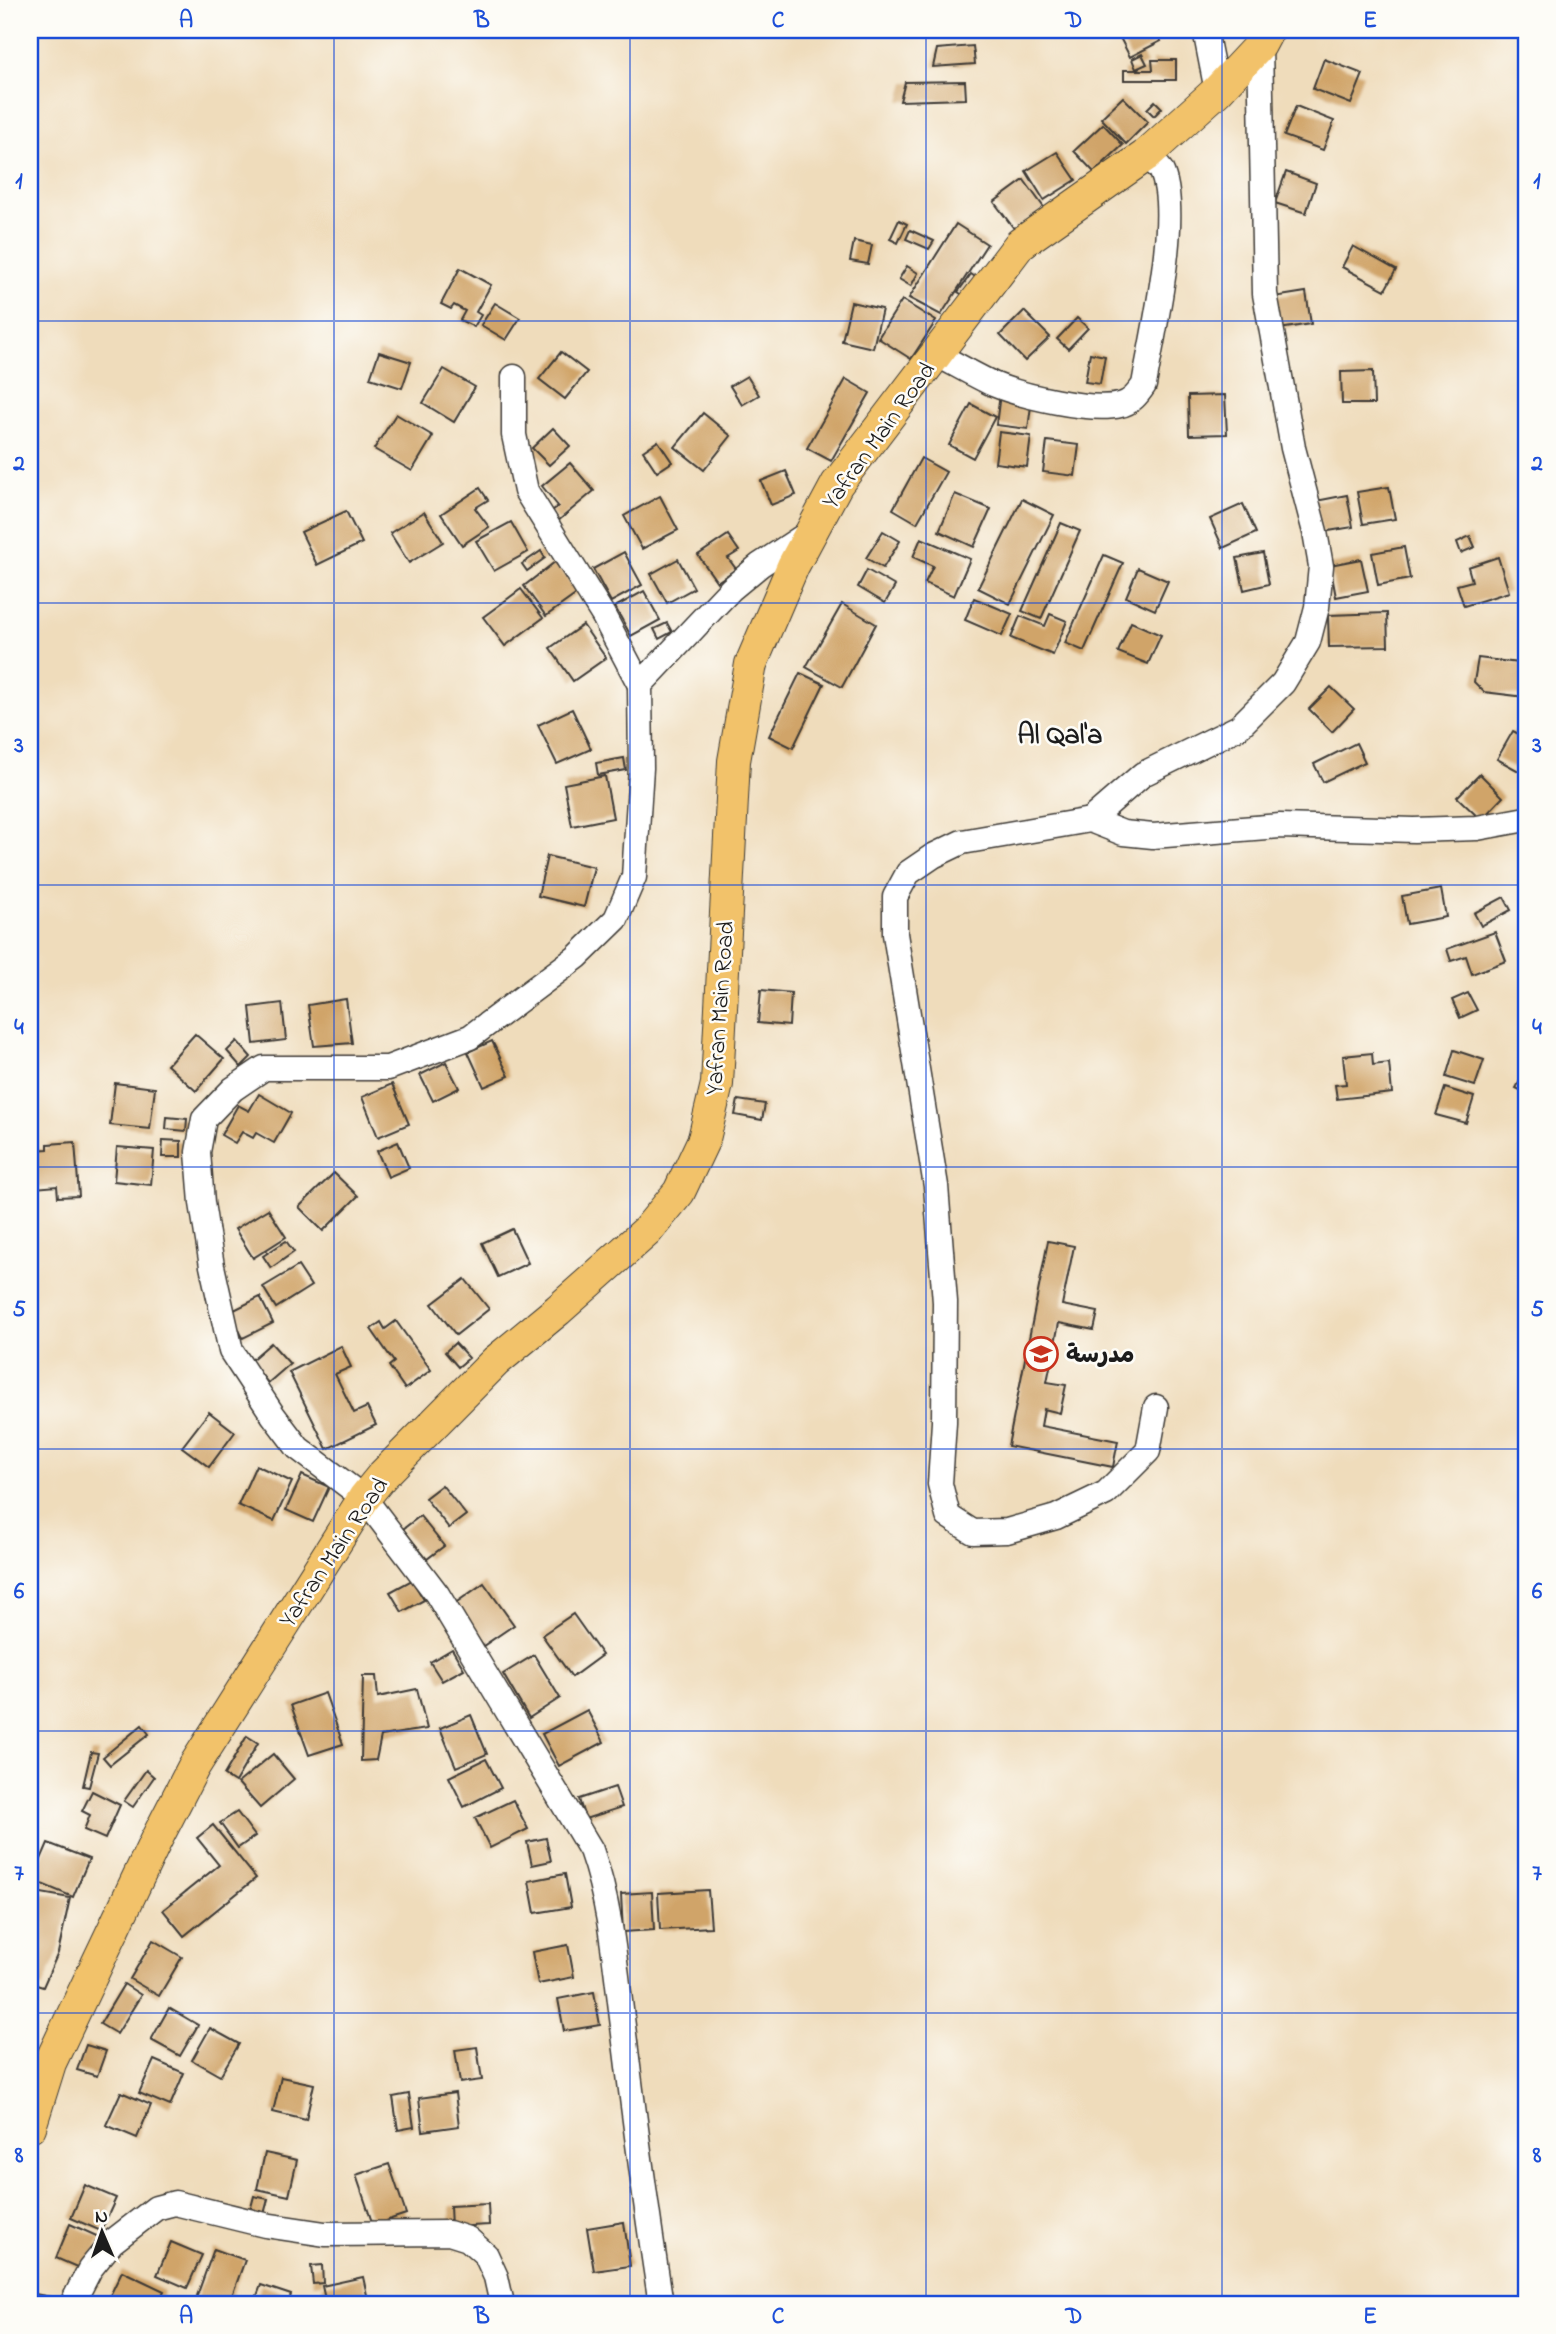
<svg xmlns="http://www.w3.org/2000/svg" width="1556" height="2334" viewBox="0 0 1556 2334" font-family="'Indie Flower','Playpen Sans Arabic',sans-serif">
	<rect width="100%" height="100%" fill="#fdfcf7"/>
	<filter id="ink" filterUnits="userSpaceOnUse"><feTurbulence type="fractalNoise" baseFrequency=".0143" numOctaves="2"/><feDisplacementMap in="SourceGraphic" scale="14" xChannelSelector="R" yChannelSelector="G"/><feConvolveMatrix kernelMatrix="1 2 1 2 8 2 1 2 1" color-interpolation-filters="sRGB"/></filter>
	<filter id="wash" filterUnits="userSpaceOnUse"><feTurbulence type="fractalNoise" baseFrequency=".00686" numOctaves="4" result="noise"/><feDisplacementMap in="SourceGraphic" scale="28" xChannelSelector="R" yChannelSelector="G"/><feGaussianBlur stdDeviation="1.57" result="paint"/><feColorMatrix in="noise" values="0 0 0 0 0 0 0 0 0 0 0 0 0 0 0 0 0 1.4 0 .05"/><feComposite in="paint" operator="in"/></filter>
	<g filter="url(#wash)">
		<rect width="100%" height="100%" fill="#efdcbb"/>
		<g id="blocks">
			<g fill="#d0a469">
				<polygon points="1116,30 1155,30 1161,41 1130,57"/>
				<polygon points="1173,30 1189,30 1191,33 1177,39"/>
				<polygon points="973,46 975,64 933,67 937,49"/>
				<polygon points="1142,54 1147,64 1136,69 1132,59"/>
				<polygon points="1324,59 1363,74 1351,104 1313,89"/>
				<polygon points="1152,60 1176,60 1176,80 1124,80 1124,70 1153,70"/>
				<polygon points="965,81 966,99 900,101 905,82"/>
				<polygon points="1123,97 1148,122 1126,144 1101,118"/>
				<polygon points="1155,101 1162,108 1154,116 1147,109"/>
				<polygon points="1296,106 1334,121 1323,150 1284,136"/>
				<polygon points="1103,124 1123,145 1094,172 1074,151"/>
				<polygon points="1057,152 1076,180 1044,200 1026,171"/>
				<polygon points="1286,172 1316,183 1306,213 1275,203"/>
				<polygon points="1024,180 1045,209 1015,230 994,202"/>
				<polygon points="899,220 907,224 898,243 890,239"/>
				<polygon points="956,224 987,244 941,315 909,298"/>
				<polygon points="910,230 934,241 929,249 906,239"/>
				<polygon points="854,241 872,245 868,264 850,261"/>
				<polygon points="1353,246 1396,270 1385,290 1342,267"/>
				<polygon points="907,266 918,273 911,286 899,279"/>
				<polygon points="460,268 491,285 476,312 481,315 474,327 460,320 465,311 454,305 451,309 441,304"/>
				<polygon points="971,274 981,281 969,299 958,292"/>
				<polygon points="1306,292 1311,324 1279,329 1274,297"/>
				<polygon points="902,300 936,321 911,359 878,338"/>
				<polygon points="851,302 882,309 873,348 842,341"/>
				<polygon points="495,303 520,318 506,340 481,325"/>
				<polygon points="1024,311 1050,337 1025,361 1000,335"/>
				<polygon points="1077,318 1088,328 1068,349 1057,339"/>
				<polygon points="379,352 411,362 402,388 370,378"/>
				<polygon points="561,352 587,372 565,399 539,379"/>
				<polygon points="1090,353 1105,356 1100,384 1085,382"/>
				<polygon points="444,369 475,387 454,422 423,403"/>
				<polygon points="1373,371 1374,404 1342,404 1341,372"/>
				<polygon points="747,376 759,395 742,405 730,386"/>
				<polygon points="846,379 870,393 831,461 807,448"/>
				<polygon points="1000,394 1032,398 1028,429 996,425"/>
				<polygon points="1225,395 1227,434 1189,435 1188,396"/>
				<polygon points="971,404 995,417 973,458 949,445"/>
				<polygon points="703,413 731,436 704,470 675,447"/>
				<polygon points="396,414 433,436 412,471 374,449"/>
				<polygon points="553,428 570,446 549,465 532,448"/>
				<polygon points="999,432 1031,436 1027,467 995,463"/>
				<polygon points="658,441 672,462 657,472 643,451"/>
				<polygon points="1047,441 1079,445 1075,476 1043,472"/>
				<polygon points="921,458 946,472 917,523 893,509"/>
				<polygon points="570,463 594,491 558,521 551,512 558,506 542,486"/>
				<polygon points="786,471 796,495 771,505 761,481"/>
				<polygon points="1389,487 1395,519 1363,524 1357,492"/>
				<polygon points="480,488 488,500 475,508 489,527 462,545 441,514"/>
				<polygon points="955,494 991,509 974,547 939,531"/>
				<polygon points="1347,495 1353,527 1322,532 1316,501"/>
				<polygon points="660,496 678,530 642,549 624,516"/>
				<polygon points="1022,499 1054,515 1010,604 978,588"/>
				<polygon points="1243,504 1256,533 1223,548 1210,519"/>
				<polygon points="346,511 362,543 317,565 301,532"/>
				<polygon points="424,512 443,542 409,563 390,533"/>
				<polygon points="511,522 528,552 494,571 476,541"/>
				<polygon points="1061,523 1080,531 1041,619 1022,611"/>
				<polygon points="883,531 900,541 883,568 866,558"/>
				<polygon points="728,535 739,551 728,558 736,569 717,582 698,555"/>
				<polygon points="1470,536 1475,547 1461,553 1457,542"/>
				<polygon points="921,538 970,559 954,596 925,583 933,566 913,557"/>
				<polygon points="1404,547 1410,579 1378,585 1372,553"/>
				<polygon points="541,551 545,558 527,571 522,564"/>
				<polygon points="624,552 642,585 611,602 593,569"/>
				<polygon points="1263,553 1269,584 1244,590 1237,558"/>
				<polygon points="1104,555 1123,563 1084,651 1065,643"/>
				<polygon points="1498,557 1509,592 1464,606 1457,585 1472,581 1468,567"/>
				<polygon points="678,559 694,588 667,603 651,574"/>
				<polygon points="1361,559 1368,591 1336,597 1330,565"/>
				<polygon points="555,562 578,593 546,616 524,586"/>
				<polygon points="1138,568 1168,581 1155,610 1126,597"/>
				<polygon points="867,570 895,586 885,603 858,587"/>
				<polygon points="521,589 543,618 505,646 483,617"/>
				<polygon points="644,591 660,620 631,636 615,607"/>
				<polygon points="974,598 1012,614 1002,636 965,620"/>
				<polygon points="842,604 876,624 842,687 806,667"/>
				<polygon points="1387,613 1388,646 1329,647 1328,615"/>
				<polygon points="1050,614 1067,621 1053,655 1011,638 1020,616 1045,626"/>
				<polygon points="1131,622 1161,635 1148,664 1118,652"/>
				<polygon points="667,623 672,632 659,639 654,629"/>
				<polygon points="583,625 606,658 573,681 550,648"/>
				<polygon points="1478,658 1526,664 1526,697 1484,692 1474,682"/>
				<polygon points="800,673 824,684 793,748 769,736"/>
				<polygon points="1331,687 1354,709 1332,732 1309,709"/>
				<polygon points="572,709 591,749 557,764 538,725"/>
				<polygon points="1513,731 1526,738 1526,775 1497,759"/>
				<polygon points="1356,743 1365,762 1323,782 1314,764"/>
				<polygon points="624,758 626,770 598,775 596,763"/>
				<polygon points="1480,774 1503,797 1481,820 1457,797"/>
				<polygon points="605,776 613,818 572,826 564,784"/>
				<polygon points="547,856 594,867 584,907 538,896"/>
				<polygon points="1441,889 1446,917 1407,924 1402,896"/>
				<polygon points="1504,897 1511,910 1481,926 1474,913"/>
				<polygon points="1495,932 1506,961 1472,974 1466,956 1451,961 1447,949"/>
				<polygon points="761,990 791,993 789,1026 758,1023"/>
				<polygon points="1468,993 1477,1010 1460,1018 1452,1000"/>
				<polygon points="346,999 352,1043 314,1046 308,1005"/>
				<polygon points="282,1003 286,1040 254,1044 250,1007"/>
				<polygon points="195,1034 224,1059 196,1091 167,1065"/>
				<polygon points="237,1041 251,1057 241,1067 227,1051"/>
				<polygon points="492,1041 509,1076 484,1087 468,1052"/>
				<polygon points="1454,1050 1484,1060 1475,1086 1446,1077"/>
				<polygon points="1372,1053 1373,1065 1389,1063 1392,1093 1337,1099 1335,1085 1346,1084 1343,1056"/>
				<polygon points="446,1062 459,1088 433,1101 420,1075"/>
				<polygon points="1526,1070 1526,1093 1516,1088"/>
				<polygon points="115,1083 155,1088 150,1129 110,1125"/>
				<polygon points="392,1084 409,1124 378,1137 362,1097"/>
				<polygon points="1445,1088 1474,1097 1466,1123 1436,1115"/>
				<polygon points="259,1094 291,1113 274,1143 256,1133 253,1138 242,1132 235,1143 221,1135 238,1105 249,1111"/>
				<polygon points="738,1100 765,1104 762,1120 735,1115"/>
				<polygon points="167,1117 187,1119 186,1131 166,1129"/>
				<polygon points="163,1140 181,1141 181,1157 162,1157"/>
				<polygon points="75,1142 79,1196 58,1197 57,1186 35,1188 32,1150 48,1149 48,1144"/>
				<polygon points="398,1142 409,1168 388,1177 377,1151"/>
				<polygon points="117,1147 154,1150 151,1185 114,1181"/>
				<polygon points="334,1173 358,1196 323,1231 299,1207"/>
				<polygon points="268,1209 286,1237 253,1258 235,1229"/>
				<polygon points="512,1229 528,1263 498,1277 482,1243"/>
				<polygon points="286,1241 294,1252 271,1268 263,1256"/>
				<polygon points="1048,1241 1074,1246 1062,1305 1098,1312 1094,1330 1059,1323 1047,1382 1066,1385 1060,1413 1044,1409 1041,1426 1118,1441 1113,1467 1008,1446"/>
				<polygon points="298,1266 311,1286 276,1308 263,1287"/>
				<polygon points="465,1279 489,1309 456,1335 432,1304"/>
				<polygon points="260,1297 273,1323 243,1338 230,1312"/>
				<polygon points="396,1321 431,1370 405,1389 389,1366 394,1362 371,1329 381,1322 385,1329"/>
				<polygon points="271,1343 290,1364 268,1383 250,1361"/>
				<polygon points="455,1343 469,1358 458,1367 445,1352"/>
				<polygon points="341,1346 351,1367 335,1374 354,1413 367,1407 376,1425 327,1449 289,1372"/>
				<polygon points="209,1412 235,1432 209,1467 182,1447"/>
				<polygon points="256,1465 292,1482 274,1521 238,1505"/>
				<polygon points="302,1475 329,1487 313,1522 286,1510"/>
				<polygon points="442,1485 466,1515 449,1528 425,1498"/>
				<polygon points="420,1516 444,1546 427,1559 403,1529"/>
				<polygon points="412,1580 424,1600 402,1612 390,1592"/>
				<polygon points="484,1583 514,1625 483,1646 454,1604"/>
				<polygon points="573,1614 602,1655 572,1677 542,1635"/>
				<polygon points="452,1649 464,1669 442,1681 430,1662"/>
				<polygon points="534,1655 560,1698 529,1718 503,1674"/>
				<polygon points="363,1676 376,1676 378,1697 417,1689 427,1729 381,1736 376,1760 361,1761"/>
				<polygon points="325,1693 343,1744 309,1755 291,1705"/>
				<polygon points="587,1710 604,1742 559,1766 542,1734"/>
				<polygon points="471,1715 487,1754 456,1767 440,1728"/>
				<polygon points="142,1725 149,1734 110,1765 103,1757"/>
				<polygon points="247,1736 258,1743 235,1782 224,1775"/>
				<polygon points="91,1752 98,1753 89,1787 83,1786"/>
				<polygon points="273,1754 294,1779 260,1808 238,1783"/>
				<polygon points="486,1759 501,1788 464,1807 449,1777"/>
				<polygon points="146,1770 154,1777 133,1807 124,1801"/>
				<polygon points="615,1787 622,1807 585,1819 579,1799"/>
				<polygon points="92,1791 120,1805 105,1839 84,1830 90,1815 82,1811"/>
				<polygon points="513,1800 528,1829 490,1848 475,1818"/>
				<polygon points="237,1812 255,1836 238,1848 220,1823"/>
				<polygon points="213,1825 256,1878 184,1936 163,1910 219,1865 197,1838"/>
				<polygon points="546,1838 551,1861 532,1865 527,1842"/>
				<polygon points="48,1843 89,1859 73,1897 32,1880"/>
				<polygon points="565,1874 571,1907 535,1913 529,1881"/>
				<polygon points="708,1890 711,1927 660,1930 658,1893"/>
				<polygon points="30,1891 70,1898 58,1953 43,1987 30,1983"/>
				<polygon points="652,1892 654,1930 623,1932 621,1894"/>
				<polygon points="153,1940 182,1957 159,1996 130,1979"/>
				<polygon points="568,1945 574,1977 538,1984 532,1952"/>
				<polygon points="124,1984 141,1995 117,2034 100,2024"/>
				<polygon points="594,1992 600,2025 564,2031 558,1999"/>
				<polygon points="169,2008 198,2025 180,2056 151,2040"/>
				<polygon points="210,2028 239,2044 220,2076 192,2060"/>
				<polygon points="86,2045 106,2051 97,2076 77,2070"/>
				<polygon points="477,2047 482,2080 460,2083 455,2050"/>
				<polygon points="154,2060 184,2073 170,2106 139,2093"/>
				<polygon points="281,2077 314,2084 306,2120 273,2112"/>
				<polygon points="121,2092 151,2105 137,2138 106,2125"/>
				<polygon points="455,2093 459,2126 423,2131 419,2098"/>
				<polygon points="409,2094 414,2127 398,2130 393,2097"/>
				<polygon points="265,2153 297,2160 289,2196 257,2189"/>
				<polygon points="389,2164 406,2214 373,2225 356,2175"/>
				<polygon points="85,2185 116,2198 101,2231 71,2218"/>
				<polygon points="254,2196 268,2199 263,2218 249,2215"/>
				<polygon points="488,2204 489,2225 451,2227 450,2206"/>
				<polygon points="624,2222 630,2266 594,2271 587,2228"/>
				<polygon points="70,2224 101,2238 86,2271 56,2258"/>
				<polygon points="171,2242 202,2255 187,2288 157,2275"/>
				<polygon points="214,2249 245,2260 229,2304 194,2304"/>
				<polygon points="322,2265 323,2283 313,2284 311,2266"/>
				<polygon points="122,2271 164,2291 158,2304 106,2304"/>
				<polygon points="363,2277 369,2304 326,2304 322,2286"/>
				<polygon points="261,2285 291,2295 288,2304 254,2304"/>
				<polygon points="30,2293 51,2297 49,2304 30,2304"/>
			</g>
		</g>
	</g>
	<g filter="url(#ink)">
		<use href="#blocks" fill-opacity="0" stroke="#3c3934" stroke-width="2"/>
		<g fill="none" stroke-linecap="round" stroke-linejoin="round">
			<g stroke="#3c3934" stroke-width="27">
				<g id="minor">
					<polyline points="1205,30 1217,91"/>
					<polyline points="1260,45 1265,294 1293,448 1315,532 1321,566 1317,607 1308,642 1283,683 1239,727 1143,774 1090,820 1123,833 1153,836 1280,826 1414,830 1477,828 1526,819"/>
					<path d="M936 354C955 364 974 375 993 384 1022 396 1090 412 1120 405 1131 403 1138 394 1144 385 1152 337 1182 212 1161 170 1157 164 1151 160 1145 156"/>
					<polyline points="514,377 514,435 526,491 603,615 640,685"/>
					<polyline points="1090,820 962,842 933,856 908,873 895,897 895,934 936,1186 945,1302 944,1422 940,1484 948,1516 973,1532 1007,1531 1056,1517 1106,1493 1148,1451 1156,1407"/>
					<polyline points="72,2304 90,2269 112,2242 156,2208 175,2203 265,2225 325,2234 449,2233 468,2239 486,2255 496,2277 502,2304"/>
					<path d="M661 2304C647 2214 635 2124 624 2034 616 1973 612 1909 591 1850L437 1594 364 1498 298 1448 273 1415 231 1351 212 1266 202 1203 198 1152 204 1119 233 1089 264 1068H388L470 1037 577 957 616 919 634 877 641 768 640 685 731 589 760 565 810 532"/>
				</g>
			</g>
			<g stroke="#3c3934" stroke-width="34">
				<polyline id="major" points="30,2127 50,2063 155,1842 193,1768 364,1498 382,1476 496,1361 558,1310 647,1231 679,1192 704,1139 717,1084 734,761 751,664 793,566 837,484 1020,244 1145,156 1217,91 1260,45 1268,30"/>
			</g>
			<use href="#minor" stroke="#fff" stroke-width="24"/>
			<use href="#major" stroke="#f2c26a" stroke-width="32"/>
		</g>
	</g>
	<path fill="none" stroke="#1d4ed8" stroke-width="2" stroke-opacity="0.55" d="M334 30V2304M630 30V2304M926 30V2304M1222 30V2304M30 321H1526M30 603H1526M30 885H1526M30 1167H1526M30 1449H1526M30 1731H1526M30 2013H1526"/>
	<defs>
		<g id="school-ring" transform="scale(1.75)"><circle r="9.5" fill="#fdfcf7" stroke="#c8321e" stroke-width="1.5"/><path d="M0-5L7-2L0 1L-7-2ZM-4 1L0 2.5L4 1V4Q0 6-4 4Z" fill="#c8321e"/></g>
	</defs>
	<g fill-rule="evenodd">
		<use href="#school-ring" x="1041" y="1354"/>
	</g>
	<g text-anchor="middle" stroke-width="5" stroke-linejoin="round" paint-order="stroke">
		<g font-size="24" fill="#1c1c1c" stroke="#fdfcf7">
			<text transform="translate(878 435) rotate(-54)" y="8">Yafran Main Road</text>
			<text transform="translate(719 1008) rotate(-86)" y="8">Yafran Main Road</text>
			<text transform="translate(333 1552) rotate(-56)" y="8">Yafran Main Road</text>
		</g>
		<g font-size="24" font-weight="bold" fill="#1c1c1c" stroke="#fdfcf7" text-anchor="start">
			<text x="1066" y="1362">مدرسة</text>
		</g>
		<g font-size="28" font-weight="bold" fill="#1c1c1c" stroke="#fdfcf7">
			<text x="1060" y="743">Al Qal'a</text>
		</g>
	</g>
	<rect width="1556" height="2334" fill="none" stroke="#fdfcf7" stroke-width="77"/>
	<g transform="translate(102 2232) rotate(358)" stroke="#fdfcf7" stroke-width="5" paint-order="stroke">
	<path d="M0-5L12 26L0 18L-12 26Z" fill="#1c1c1c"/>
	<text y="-10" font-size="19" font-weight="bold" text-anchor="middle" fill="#1c1c1c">N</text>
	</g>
	<rect x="38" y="38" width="1480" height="2258" fill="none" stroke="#1d4ed8" stroke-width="2.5"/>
	<g font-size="23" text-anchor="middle" font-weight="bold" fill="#1d4ed8">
		<text x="186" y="27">A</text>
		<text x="482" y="27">B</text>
		<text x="778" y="27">C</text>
		<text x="1074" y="27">D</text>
		<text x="1370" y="27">E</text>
		<text x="19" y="188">1</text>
		<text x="1537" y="188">1</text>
		<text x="19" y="470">2</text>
		<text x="1537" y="470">2</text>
		<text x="19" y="752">3</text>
		<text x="1537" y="752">3</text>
		<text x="19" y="1034">4</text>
		<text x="1537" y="1034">4</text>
		<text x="19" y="1316">5</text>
		<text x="1537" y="1316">5</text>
		<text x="19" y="1598">6</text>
		<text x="1537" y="1598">6</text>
		<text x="19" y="1880">7</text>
		<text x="1537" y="1880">7</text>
		<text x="19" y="2162">8</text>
		<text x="1537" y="2162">8</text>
		<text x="186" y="2323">A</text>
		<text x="482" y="2323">B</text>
		<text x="778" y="2323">C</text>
		<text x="1074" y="2323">D</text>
		<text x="1370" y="2323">E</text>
	</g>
</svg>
